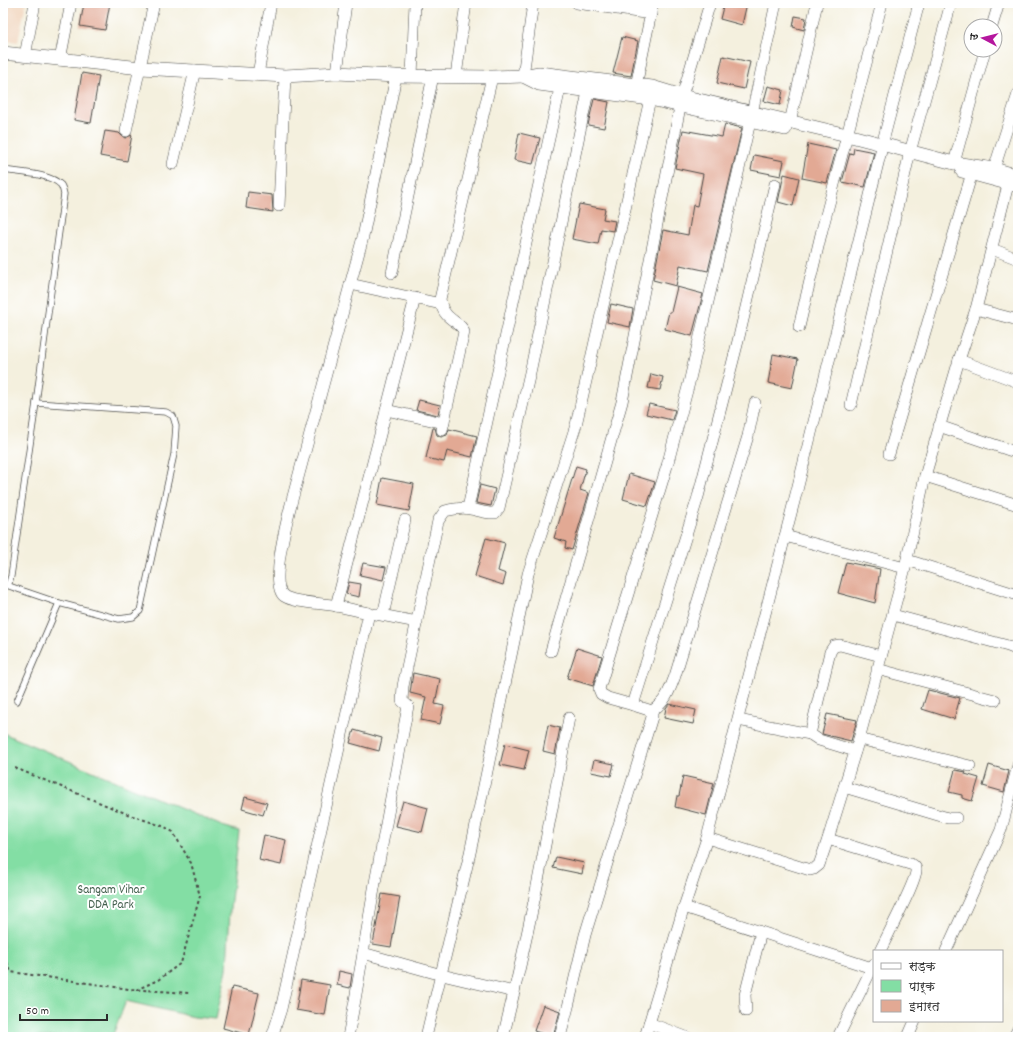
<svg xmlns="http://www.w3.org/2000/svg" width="1021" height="1040" viewBox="0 0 1021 1040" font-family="Dekko,'Playpen Sans Deva',sans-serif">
	<rect width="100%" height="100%" fill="#fff"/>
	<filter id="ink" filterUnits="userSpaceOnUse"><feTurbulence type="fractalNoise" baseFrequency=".025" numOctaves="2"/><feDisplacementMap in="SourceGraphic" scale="8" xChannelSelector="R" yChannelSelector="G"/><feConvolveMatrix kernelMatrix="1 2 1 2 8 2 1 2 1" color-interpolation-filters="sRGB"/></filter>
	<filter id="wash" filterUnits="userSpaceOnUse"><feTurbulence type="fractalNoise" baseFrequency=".012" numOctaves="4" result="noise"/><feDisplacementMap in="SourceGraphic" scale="16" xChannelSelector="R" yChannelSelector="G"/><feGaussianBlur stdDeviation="0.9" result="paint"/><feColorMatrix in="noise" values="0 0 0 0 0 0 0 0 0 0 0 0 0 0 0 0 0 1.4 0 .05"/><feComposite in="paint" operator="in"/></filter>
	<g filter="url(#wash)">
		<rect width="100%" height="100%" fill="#f4f0de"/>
		<!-- built -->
		<polygon fill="#f1d5bd" points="3,3 26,3 18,42 3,40"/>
		<!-- green -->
		<polygon fill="#83dea4" stroke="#578468" points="3,733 222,826 239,831 230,909 227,969 216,1019 194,1017 126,1001 112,1037 3,1037"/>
		<g id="blocks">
			<!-- building -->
			<g fill="#e2a994">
				<polygon points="84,3 110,3 105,30 80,26"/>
				<polygon points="724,3 747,3 742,25 720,19"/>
				<polygon points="795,16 806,18 804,30 793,27"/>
				<polygon points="622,37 638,41 631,76 613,73"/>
				<polygon points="723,56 750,62 744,89 717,83"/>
				<polygon points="82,73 99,76 91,123 74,120"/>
				<polygon points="768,86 783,90 780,105 764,101"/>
				<polygon points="594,99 609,102 604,128 588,125"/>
				<polygon points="725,124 742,128 708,271 680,265 676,286 653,280 663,230 688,235 693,205 697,206 703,174 675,168 683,130 722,137"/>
				<polygon points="105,131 119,133 122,136 125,138 132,135 127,161 100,156"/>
				<polygon points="519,133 540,138 533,164 514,160"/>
				<polygon points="808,144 836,150 827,183 802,178"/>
				<polygon points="854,148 874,152 865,187 842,182 850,153 853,154"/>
				<polygon points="754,155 784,161 781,176 751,170"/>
				<polygon points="784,174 799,178 793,206 778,202"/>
				<polygon points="248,192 272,195 273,212 246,208"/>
				<polygon points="579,204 605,209 603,219 615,221 613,231 601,229 598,244 572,239"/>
				<polygon points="677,287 703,294 692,336 665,329 669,312 671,312"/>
				<polygon points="611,304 633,309 630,327 607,322"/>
				<polygon points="773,354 798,359 792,388 768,383"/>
				<polygon points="651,374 663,377 660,390 648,388"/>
				<polygon points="419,400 440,405 438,415 416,410"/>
				<polygon points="649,404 675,410 672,420 646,414"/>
				<polygon points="433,428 435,428 437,435 441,437 447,435 449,429 477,436 472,457 447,451 444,462 426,458"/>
				<polygon points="576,466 586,469 580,490 589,493 572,550 565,548 566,542 554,538"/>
				<polygon points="629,474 655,482 647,506 623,499"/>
				<polygon points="382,478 414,484 409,511 377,505"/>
				<polygon points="480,485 495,489 491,506 476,503"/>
				<polygon points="486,538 505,543 498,571 506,574 503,585 475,576"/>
				<polygon points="846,562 880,569 875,603 838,593"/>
				<polygon points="363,563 386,567 383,580 360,575"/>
				<polygon points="349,582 361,584 359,597 346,594"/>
				<polygon points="577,648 602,656 593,686 567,678"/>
				<polygon points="413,673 440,679 435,704 444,706 440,724 421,720 426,697 410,693"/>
				<polygon points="928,690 960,698 954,719 922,709"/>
				<polygon points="669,704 696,710 693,724 664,718 666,708"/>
				<polygon points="827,714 857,720 851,741 822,734"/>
				<polygon points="548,725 560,728 555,754 543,751"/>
				<polygon points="354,730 382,738 379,751 350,743"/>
				<polygon points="505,744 529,750 524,770 500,765"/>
				<polygon points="594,760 614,764 611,776 591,772"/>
				<polygon points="989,765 1009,771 1004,792 983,786"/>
				<polygon points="955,770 966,772 965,774 979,778 972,801 962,798 962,795 949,792"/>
				<polygon points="683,776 714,783 706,815 675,807 677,796 679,796"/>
				<polygon points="245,797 267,803 263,815 242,809"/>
				<polygon points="403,801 428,808 422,832 396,826"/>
				<polygon points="264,835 286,840 281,865 259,860"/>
				<polygon points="556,857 584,863 582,874 553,868"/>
				<polygon points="382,894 400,897 391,947 373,944"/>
				<polygon points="339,971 352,974 350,988 337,985"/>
				<polygon points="301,980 330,985 325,1015 296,1010"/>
				<polygon points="232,987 259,993 249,1035 223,1028"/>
				<polygon points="543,1005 560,1011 553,1037 534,1031"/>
			</g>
		</g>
	</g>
	<g filter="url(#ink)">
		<use href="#blocks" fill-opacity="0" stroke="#494946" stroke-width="1"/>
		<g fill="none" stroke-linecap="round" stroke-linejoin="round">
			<!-- service casing -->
			<g stroke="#494946" stroke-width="7">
				<g id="service">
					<path d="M3,170C20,173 49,173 61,185C63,188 63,191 64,194L36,403L11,576L9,583L3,586"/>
					<polyline points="6,585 59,603 119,619 133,617 140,611 174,454 176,426 173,416 166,412 36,403"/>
					<polyline points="17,701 59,603"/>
				</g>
			</g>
			<!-- minor casing -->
			<g stroke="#494946" stroke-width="12">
				<g id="minor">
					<polyline points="577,3 651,14"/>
					<polyline points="992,26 999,3"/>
					<polyline points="25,56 35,3"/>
					<polyline points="60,60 71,3"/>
					<polyline points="337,73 346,3"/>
					<polyline points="258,74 271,3"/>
					<polyline points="412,76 415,3"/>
					<polyline points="456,76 466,3"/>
					<polyline points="523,76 533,3"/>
					<polyline points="636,86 653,3"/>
					<polyline points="682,96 710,3"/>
					<polyline points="790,122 817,3"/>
					<polyline points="126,131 154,3"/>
					<polyline points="882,145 919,3"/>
					<polyline points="954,163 985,50"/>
					<polyline points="173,164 195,70"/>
					<polyline points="994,169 1018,94"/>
					<polyline points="279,206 285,76"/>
					<polyline points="992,249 1018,259"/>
					<polyline points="392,273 433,76"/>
					<polyline points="350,284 441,304"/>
					<polyline points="976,309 1018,320"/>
					<polyline points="799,327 822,230 882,3"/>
					<polyline points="959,360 1018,382"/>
					<polyline points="851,405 910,152 951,3"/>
					<polyline points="386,410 444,423"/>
					<polyline points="939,426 1018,453"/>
					<path d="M442,430L464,332C462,324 451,321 446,314C442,310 441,304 440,299L492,77"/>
					<polyline points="889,454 974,166"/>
					<polyline points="925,476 1018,505"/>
					<polyline points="468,508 562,79"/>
					<polyline points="785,536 905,568"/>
					<polyline points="907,560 1018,595"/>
					<polyline points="336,606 415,298"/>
					<polyline points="376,614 417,622"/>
					<polyline points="383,615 405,520"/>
					<polyline points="893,615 1008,646 1018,650"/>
					<polyline points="551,651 622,402 680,107"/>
					<polyline points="877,669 995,700"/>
					<polyline points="633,705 608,698 601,694 599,689 667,466 689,383 750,122 776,3"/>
					<path d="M652,711C666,701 669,692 675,676L748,436L755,403"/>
					<polyline points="738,720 810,734"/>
					<polyline points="859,739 970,766"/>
					<polyline points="855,751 819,740 810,734 830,652 834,646 840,645 881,656"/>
					<polyline points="844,787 948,818 956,818"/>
					<polyline points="707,838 810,870 814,869 819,865 828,839 859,739 905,568 925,476 959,360 976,309 1010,177"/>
					<path d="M828,839L913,865C915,867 916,867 916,870C917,880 886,938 880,951"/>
					<polyline points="684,907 872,968"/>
					<polyline points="946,951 1001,830 1018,765"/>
					<polyline points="363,953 442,975 514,992"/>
					<polyline points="746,1011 745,995 761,932"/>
					<polyline points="649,1023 686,1037"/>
					<path d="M272,1037L281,1009L369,613C358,611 347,608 336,606C323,603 294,603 284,596C269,585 288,517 292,500L363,237L396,76"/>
					<path d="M348,1037L355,1000L375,883L408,706L402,701L403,686L438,521L445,511C453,509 462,507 470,509C478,510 486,514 495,513L499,508L531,368L590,82"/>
					<polyline points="426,1037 470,853 528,574 576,425 650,99"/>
					<path d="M503,1037C530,932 549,824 569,718"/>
					<polyline points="560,1037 568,1007 585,935 652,717 652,711 633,705 698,497 738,341 775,184"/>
					<polyline points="645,1037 684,907 707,838 797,490 881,151"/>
					<polyline points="838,1037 874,964"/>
					<polyline points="908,1037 915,1021"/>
					<polyline points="1014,1037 1018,1029"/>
				</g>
			</g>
			<!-- tertiary casing -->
			<g stroke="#494946" stroke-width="14">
				<g id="tertiary">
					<polyline points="3,53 141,68 285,76 337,73 396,76 492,77 523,76 539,73 652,87 682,96 847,135 954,163 994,169 1018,176"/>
					<polyline points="523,76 539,84 650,99 785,129"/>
					<polyline points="962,171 1018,186"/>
				</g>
			</g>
			<!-- path -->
			<g stroke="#494946" stroke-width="2" stroke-dasharray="3 3" stroke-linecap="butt">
				<polyline points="15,768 130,815 165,827 173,832 191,863 200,896 181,963 158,980 136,990"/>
				<polyline points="3,951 11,972 129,989 189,993"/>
			</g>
			<!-- service -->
			<use href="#service" stroke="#fff" stroke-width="5.5"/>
			<!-- minor -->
			<use href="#minor" stroke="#fff" stroke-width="11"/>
			<!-- tertiary -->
			<use href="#tertiary" stroke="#fff" stroke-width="13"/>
		</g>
	</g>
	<g text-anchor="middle" stroke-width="4" stroke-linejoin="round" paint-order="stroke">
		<!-- park labels -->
		<g font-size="13" fill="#45614f" stroke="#fff">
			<text x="111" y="893">Sangam Vihar<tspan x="111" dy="15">DDA Park</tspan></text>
		</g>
	</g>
	<!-- margin -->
	<rect width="1021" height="1040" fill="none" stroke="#fff" stroke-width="16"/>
	<!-- legend -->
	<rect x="873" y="950" width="130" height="72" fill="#ffffff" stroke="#aaaaaa"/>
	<rect x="881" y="963" width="20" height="6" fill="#ffffff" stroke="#aaaaaa"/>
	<text x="909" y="970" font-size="12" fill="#2b2b2b">सड़क</text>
	<rect x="881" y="980" width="20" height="12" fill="#83dea4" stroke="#aaaaaa"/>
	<text x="909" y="990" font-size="12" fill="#2b2b2b">पार्क</text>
	<rect x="881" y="1000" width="20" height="12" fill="#e2a994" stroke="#aaaaaa"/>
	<text x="909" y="1010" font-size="12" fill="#2b2b2b">इमारत</text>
	<!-- north arrow -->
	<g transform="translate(983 38) rotate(277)"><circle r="19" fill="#ffffff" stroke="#aaaaaa"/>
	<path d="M0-3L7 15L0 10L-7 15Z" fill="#b5179e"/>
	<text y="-6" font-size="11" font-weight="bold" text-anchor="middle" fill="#2b2b2b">उ</text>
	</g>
	<!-- scale -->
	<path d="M20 1014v6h87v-6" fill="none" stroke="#2b2b2b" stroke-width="2"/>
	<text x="26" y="1014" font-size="12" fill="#2b2b2b" stroke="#ffffff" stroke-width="3" paint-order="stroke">50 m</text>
</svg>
